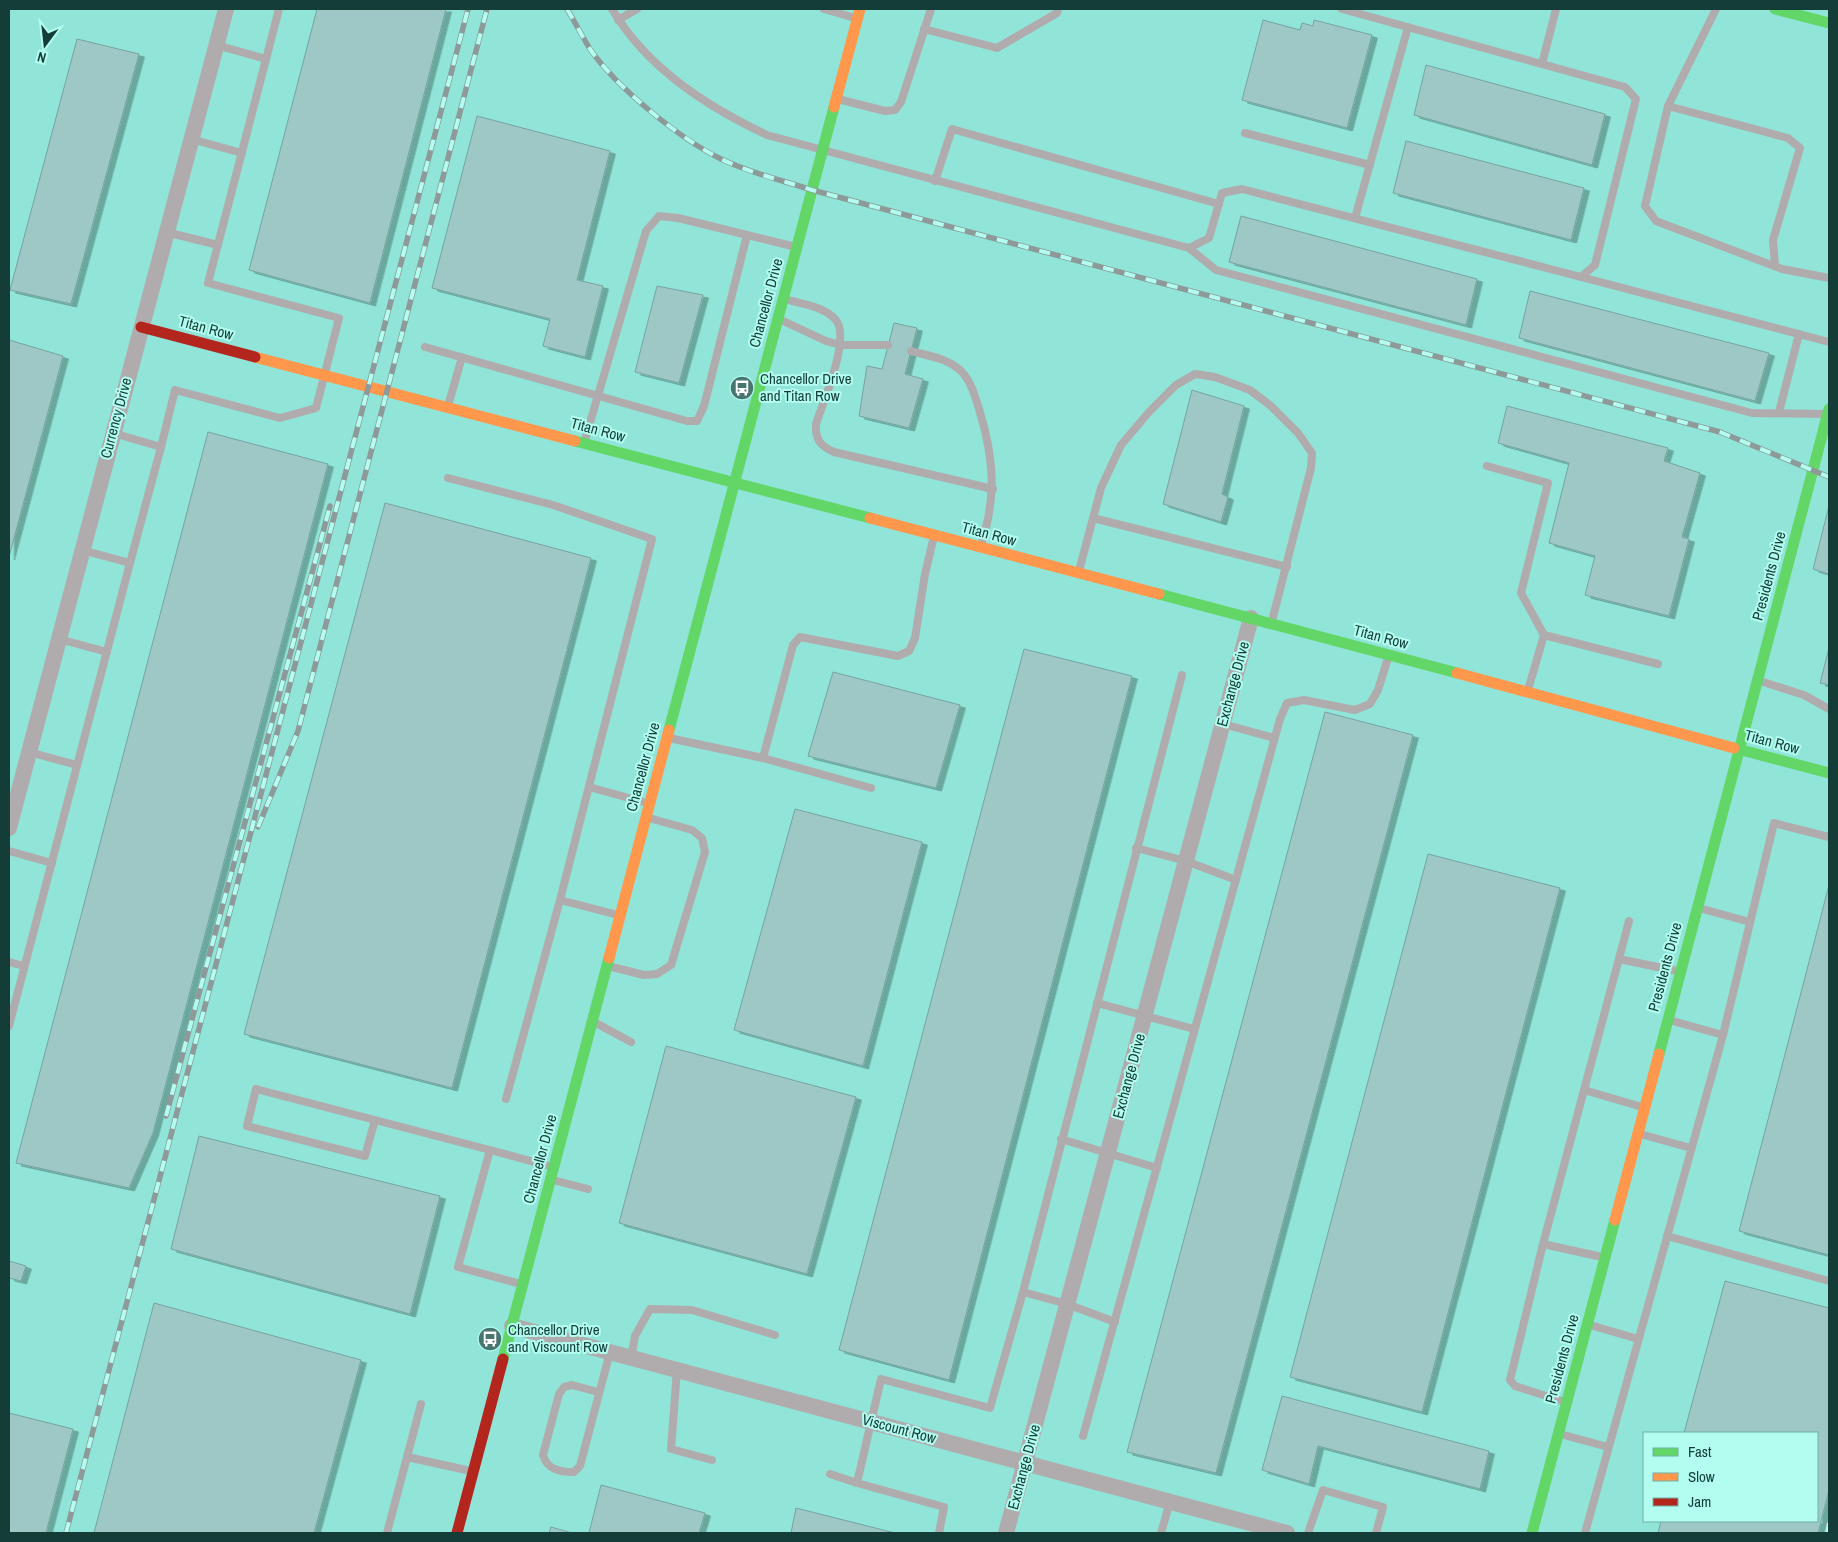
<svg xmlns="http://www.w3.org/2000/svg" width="1838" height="1542" viewBox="0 0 1838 1542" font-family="'Archivo Narrow',sans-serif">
	<defs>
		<filter id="shadow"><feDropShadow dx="5.5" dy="3" stdDeviation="0" flood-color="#0004"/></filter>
	</defs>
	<rect width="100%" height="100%" fill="#a9ddd5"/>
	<!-- built -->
	<path fill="#91e5d8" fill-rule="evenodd" d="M9,9H1829V1533H9ZM1644,1433H1817V1521H1644Z"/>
	<!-- building -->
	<g fill="#9dc8c6" stroke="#76a3a0" filter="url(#shadow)">
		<polygon points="317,9 446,9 370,303 249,270"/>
		<polygon points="1263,20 1300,30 1302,23 1313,26 1314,20 1372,35 1347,128 1242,100"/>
		<polygon points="77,39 139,54 71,304 10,290"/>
		<polygon points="1426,65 1605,114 1592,165 1414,115"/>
		<polygon points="477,116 610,151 577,280 603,286 585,357 543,346 550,319 432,288"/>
		<polygon points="1406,141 1584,188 1571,240 1393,193"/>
		<polygon points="1241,216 1477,279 1466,325 1229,262"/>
		<polygon points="657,286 703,295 679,383 635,372"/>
		<polygon points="1530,291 1769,353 1755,401 1519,338"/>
		<polygon points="894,323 917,328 905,374 923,379 909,428 859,416 867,366 882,369"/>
		<polygon points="9,340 63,356 9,557"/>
		<polygon points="1192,390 1244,406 1222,494 1228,497 1221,522 1163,504"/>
		<polygon points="1507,406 1668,448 1664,461 1700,473 1682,537 1689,539 1669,616 1585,595 1595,556 1549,543 1569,463 1498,443"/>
		<polygon points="208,432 328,464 153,1133 129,1188 16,1163"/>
		<polygon points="385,503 591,558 452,1088 244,1034"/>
		<polygon points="1829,506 1829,574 1813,569"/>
		<polygon points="1829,648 1829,685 1820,683"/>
		<polygon points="1024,649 1132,676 949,1380 839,1350"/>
		<polygon points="833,672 960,705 936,788 808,756"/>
		<polygon points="1325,712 1413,735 1216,1473 1127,1452"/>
		<polygon points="795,809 922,842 863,1066 734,1030"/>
		<polygon points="1428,854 1560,888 1422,1412 1290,1377"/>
		<polygon points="1829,885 1829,1255 1739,1231"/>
		<polygon points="666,1046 856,1097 807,1274 619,1223"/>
		<polygon points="199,1136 440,1196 410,1314 171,1249"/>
		<polygon points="9,1261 26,1266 21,1281 9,1278"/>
		<polygon points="1725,1281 1829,1308 1829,1490 1818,1533 1658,1533 1661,1521 1817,1521 1817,1433 1684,1433"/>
		<polygon points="154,1303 361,1360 314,1533 94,1533"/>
		<polygon points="1282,1396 1489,1451 1480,1489 1318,1446 1309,1484 1262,1470"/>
		<polygon points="9,1413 73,1429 46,1533 9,1533"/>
		<polygon points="601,1485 705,1513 699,1533 589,1533"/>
		<polygon points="796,1508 895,1533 791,1533"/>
		<polygon points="551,1527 572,1533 549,1533"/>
	</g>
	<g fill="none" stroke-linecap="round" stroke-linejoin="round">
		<!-- lane -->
		<g stroke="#b0abad" stroke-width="8">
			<path d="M612,9C647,68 706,106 767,135L1189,248L1209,238L1222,193L1242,189L1581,277L1595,265L1636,99L1625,87L1342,9"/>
			<polyline points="824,9 855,18"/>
			<polyline points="1716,9 1668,106 1645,206 1656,221 1782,269 1829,278"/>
			<polyline points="618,20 637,9"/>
			<polyline points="924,29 997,48 1057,13 1058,9"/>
			<polyline points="216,45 266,59"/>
			<polyline points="1542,64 1556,9"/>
			<polyline points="838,99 885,111 895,110 901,102 931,9"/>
			<polyline points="1668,106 1788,138 1800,148 1773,240 1775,266"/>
			<polyline points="1245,133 1370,165"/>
			<polyline points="191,139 242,153"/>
			<polyline points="935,181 952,129 1219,204"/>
			<polyline points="1355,218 1408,27"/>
			<polyline points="166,232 218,245"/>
			<polyline points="1189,248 1216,270 1752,413 1826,414"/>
			<polyline points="1581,277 1829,342"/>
			<path d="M785,299C801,304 823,306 835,319C852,336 823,402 816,424C815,439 820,446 834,452L993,489"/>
			<polyline points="779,319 826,341 841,345 888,345"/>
			<polyline points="425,347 687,421 697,421 704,406 747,235"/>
			<path d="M911,351C929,356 947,358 961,371C971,381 975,396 979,409C994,458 997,496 981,545"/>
			<polyline points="448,406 462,357"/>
			<polyline points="1779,412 1799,334"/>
			<polyline points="113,433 161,447 175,390 280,418 316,408 339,318 208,283 279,9"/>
			<polyline points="585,440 646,231 659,216 678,218 796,247"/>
			<polyline points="1487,466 1548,483 1521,593 1544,635 1528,690"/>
			<polyline points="448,478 553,505 652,539 560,900 618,915"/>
			<polyline points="1093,518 1287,567"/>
			<polyline points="82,550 130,563 161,447"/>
			<polyline points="1079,571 1101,488 1121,445 1149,412 1176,385 1195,374 1215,377 1250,390 1271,406 1298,433 1312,453 1311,468 1272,621"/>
			<polyline points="1544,635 1658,664"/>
			<polyline points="59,639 107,652"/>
			<polyline points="1760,681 1804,695 1829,709"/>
			<polyline points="1223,724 1274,738"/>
			<polyline points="669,738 763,758 871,788"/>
			<polyline points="29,752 77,765"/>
			<polyline points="763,758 793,645 800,637 898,656 909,651 915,638 925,574 934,536"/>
			<polyline points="589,787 647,803"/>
			<polyline points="1136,848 1186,861 1236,880"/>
			<polyline points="9,851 52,863"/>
			<polyline points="1699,908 1750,922"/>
			<polyline points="1619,959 1677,971"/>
			<polyline points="9,962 24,966"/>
			<polyline points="608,966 644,975 657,974 671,965 705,852 702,838 692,830 649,818"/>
			<polyline points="1097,1003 1194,1029"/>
			<polyline points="1669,1020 1723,1035"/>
			<polyline points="594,1022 631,1042"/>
			<polyline points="9,1026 130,563"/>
			<polyline points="1584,1090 1642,1107"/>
			<polyline points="506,1099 560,900"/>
			<polyline points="375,1120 365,1156 247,1126 256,1089 490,1150"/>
			<polyline points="1640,1134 1691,1148"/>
			<polyline points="1061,1139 1157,1168"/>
			<polyline points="553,1180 588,1189"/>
			<polyline points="1667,1236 1829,1281"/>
			<polyline points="1543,1244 1629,921"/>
			<polyline points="521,1284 458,1267 490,1150 553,1167"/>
			<polyline points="1023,1292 1067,1304 1115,1322"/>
			<polyline points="1590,1325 1638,1339"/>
			<polyline points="631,1358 635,1336 650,1309 692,1310 775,1335"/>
			<polyline points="677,1370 671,1449 712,1460"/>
			<path d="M598,1392L572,1385L564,1387L559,1394L543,1455C547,1470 561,1472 574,1472L580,1466L610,1352"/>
			<polyline points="1565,1402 1515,1386 1510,1380 1543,1244 1602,1257"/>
			<polyline points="1560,1434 1608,1447"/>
			<polyline points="1083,1436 1280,719 1287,703 1304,700 1355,710 1370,704 1378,690 1388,658"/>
			<polyline points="407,1457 471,1471"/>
			<polyline points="830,1474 857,1483"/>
			<polyline points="387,1533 421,1404"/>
			<polyline points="939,1533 944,1507 857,1483 881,1379 990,1408 1023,1292 1182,675"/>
			<polyline points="1161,1533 1170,1502"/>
			<polyline points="1308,1533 1323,1490 1383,1507 1376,1533"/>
			<polyline points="1585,1533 1723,1035 1774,823 1829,837"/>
		</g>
		<!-- street -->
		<g stroke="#b0abad" stroke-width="16">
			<polyline points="9,828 226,9"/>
			<polyline points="512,1326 1287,1533"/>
			<polyline points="1006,1533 1251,618"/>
		</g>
		<!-- fast -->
		<g stroke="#63d668" stroke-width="11">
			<polyline points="1775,9 1829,23"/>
			<polyline points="575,441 870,518"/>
			<polyline points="1159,594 1457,673"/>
			<polyline points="669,730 834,107"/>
			<polyline points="1734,748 1829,773"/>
			<polyline points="1659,1054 1829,409"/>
			<polyline points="503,1359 609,958"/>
			<polyline points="1532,1533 1615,1220"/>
		</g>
		<!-- slow -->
		<g stroke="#ff974d" stroke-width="11">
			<polyline points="834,107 860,9"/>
			<polyline points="255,357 575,441"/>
			<polyline points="870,518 1159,594"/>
			<polyline points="1457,673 1734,748"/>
			<polyline points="609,958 669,730"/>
			<polyline points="1615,1220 1659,1054"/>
		</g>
		<!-- jam -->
		<g stroke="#b3261e" stroke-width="11">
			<polyline points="141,327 255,357"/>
			<polyline points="457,1533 503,1359"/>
		</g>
		<!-- rail casing -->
		<g stroke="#8d9a99" stroke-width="5.5">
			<g id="rail">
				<path d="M567,9C575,22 582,36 590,49C616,87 680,139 721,159C750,173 781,180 812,190L1720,432L1829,477"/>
				<polyline points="258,827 298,731 487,9"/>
				<polyline points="166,1116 330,506"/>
				<polyline points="66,1533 468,9"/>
				<polyline points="1827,1533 1829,1523"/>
			</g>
		</g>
		<!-- rail -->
		<use href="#rail" stroke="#b2fdf0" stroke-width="4" stroke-dasharray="11" stroke-linecap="butt"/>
	</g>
	<!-- icons -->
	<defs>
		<g id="bus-disc" transform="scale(1.25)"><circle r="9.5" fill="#48756f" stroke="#b2fdf0"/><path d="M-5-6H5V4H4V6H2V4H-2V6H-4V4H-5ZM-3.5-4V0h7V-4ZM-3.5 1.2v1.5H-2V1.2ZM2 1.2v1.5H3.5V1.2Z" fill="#fff"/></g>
	</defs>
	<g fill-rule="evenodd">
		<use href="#bus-disc" x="742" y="388"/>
		<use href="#bus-disc" x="490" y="1339"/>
	</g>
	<g text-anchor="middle" stroke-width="4" stroke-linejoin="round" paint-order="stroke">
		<!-- street labels -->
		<g font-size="15" fill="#143d38" stroke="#b2fdf0">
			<text transform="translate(766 303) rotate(-75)" y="5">Chancellor Drive</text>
			<text transform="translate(206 328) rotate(15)" y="5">Titan Row</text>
			<text transform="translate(116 418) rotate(-75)" y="5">Currency Drive</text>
			<text transform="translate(598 430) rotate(15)" y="5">Titan Row</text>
			<text transform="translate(989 534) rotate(15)" y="5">Titan Row</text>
			<text transform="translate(1769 576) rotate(-75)" y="5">Presidents Drive</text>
			<text transform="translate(1381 637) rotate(15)" y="5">Titan Row</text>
			<text transform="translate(1233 684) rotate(-75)" y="5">Exchange Drive</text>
			<text transform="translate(1772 742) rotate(15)" y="5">Titan Row</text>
			<text transform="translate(643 767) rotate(-75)" y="5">Chancellor Drive</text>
			<text transform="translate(1665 967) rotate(-75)" y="5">Presidents Drive</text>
			<text transform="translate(1129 1076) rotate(-75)" y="5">Exchange Drive</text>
			<text transform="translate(540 1159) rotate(-75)" y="5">Chancellor Drive</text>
			<text transform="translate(1562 1359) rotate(-75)" y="5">Presidents Drive</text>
			<text transform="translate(899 1429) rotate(15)" y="5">Viscount Row</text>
			<text transform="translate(1024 1467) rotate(-75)" y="5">Exchange Drive</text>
		</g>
		<!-- poi labels -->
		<g font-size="15" fill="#143d38" stroke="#b2fdf0" text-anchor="start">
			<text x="760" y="384">Chancellor Drive<tspan x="760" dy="17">and Titan Row</tspan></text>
			<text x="508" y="1335">Chancellor Drive<tspan x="508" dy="17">and Viscount Row</tspan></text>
		</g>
	</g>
	<!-- border -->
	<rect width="1838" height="1542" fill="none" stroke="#143d38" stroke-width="20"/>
	<!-- legend -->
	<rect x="1643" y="1432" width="175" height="90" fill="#b2fdf0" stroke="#73b0a6"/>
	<rect x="1653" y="1448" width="25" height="8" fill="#63d668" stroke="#73b0a6"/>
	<text x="1688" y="1457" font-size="15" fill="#143d38">Fast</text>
	<rect x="1653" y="1473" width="25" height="8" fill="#ff974d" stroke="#73b0a6"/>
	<text x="1688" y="1482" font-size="15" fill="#143d38">Slow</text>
	<rect x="1653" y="1498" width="25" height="8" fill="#b3261e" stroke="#73b0a6"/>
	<text x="1688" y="1507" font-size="15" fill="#143d38">Jam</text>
	<!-- north arrow -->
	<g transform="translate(45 45) rotate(195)" stroke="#b2fdf0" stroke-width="4" paint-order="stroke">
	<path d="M0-4L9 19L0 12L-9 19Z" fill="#143d38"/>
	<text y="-8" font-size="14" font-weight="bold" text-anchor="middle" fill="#143d38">N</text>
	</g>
</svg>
